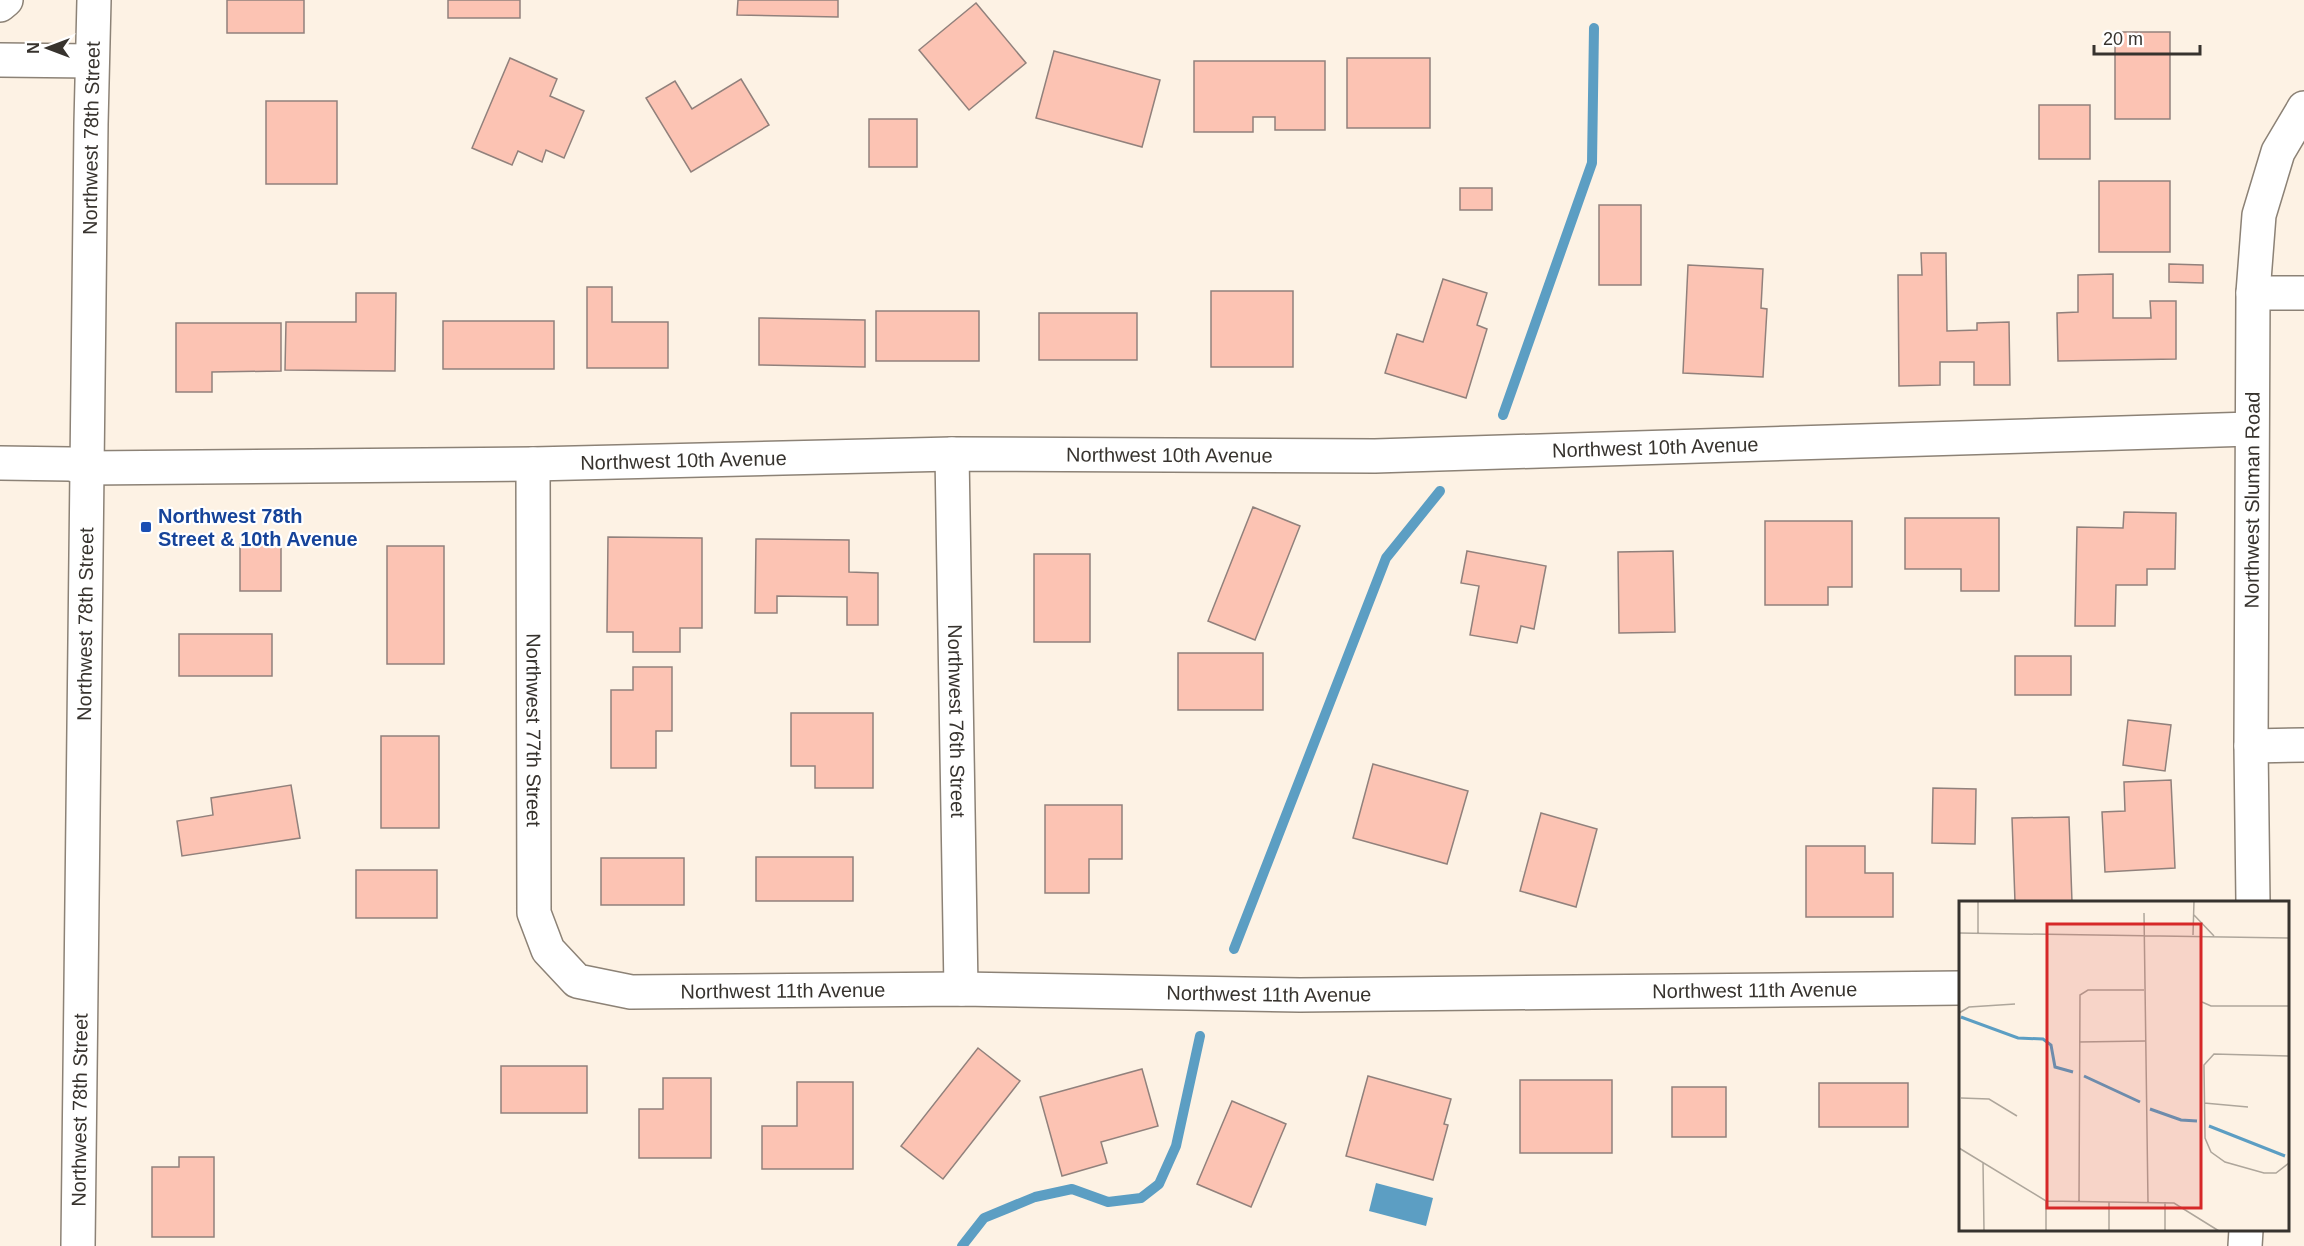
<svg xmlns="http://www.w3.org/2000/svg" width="2304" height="1246" viewBox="0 0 2304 1246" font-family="Helvetica,sans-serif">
	<rect width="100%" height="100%" fill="#fdf2e4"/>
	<!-- water -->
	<polygon fill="#5c9ec3" points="1376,1183 1433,1198 1426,1226 1369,1211"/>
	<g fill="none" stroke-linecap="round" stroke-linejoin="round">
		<!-- stream -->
		<g stroke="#5c9ec3" stroke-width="10">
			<polyline points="1503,415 1592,163 1594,28"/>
			<polyline points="1234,949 1386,558 1440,491"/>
			<polyline points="962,1246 984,1218 1035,1197 1072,1189 1108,1202 1141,1198 1159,1184 1176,1146 1200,1036"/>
		</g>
	</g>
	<!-- building -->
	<g fill="#fcc3b3" stroke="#91817c" stroke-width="1.5">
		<rect x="227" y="0" width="77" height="33"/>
		<rect x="448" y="0" width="72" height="18"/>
		<polygon points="738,0 838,0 838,17 737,15"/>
		<polygon points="976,3 1026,63 969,110 919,50"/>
		<rect x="2115" y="32" width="55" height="87"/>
		<polygon points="1054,51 1160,80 1142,147 1036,118"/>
		<polygon points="510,58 557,79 550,96 584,111 564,158 546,150 542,162 518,151 512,165 472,148"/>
		<rect x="1347" y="58" width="83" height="70"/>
		<polygon points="1194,61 1325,61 1325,130 1275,130 1275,117 1253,117 1253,132 1194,132"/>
		<polygon points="741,79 769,125 691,172 646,98 675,81 692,109"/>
		<rect x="266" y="101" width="71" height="83"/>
		<rect x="2039" y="105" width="51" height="54"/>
		<rect x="869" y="119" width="48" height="48"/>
		<rect x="2099" y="181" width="71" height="71"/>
		<rect x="1460" y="188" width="32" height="22"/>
		<rect x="1599" y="205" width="42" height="80"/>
		<polygon points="1921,253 1946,253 1947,331 1977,330 1977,323 2009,322 2010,385 1974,385 1974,362 1940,362 1940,385 1899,386 1898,275 1922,275"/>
		<polygon points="2169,264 2203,265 2203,283 2169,282"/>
		<polygon points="1688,265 1763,269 1761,308 1767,309 1763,377 1683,373"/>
		<polygon points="2113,274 2113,318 2151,318 2150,301 2176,301 2176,359 2058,361 2057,313 2078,312 2078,275"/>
		<polygon points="1443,279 1487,293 1477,325 1487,329 1466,398 1385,373 1397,334 1423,342"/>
		<polygon points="587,287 612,287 612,322 668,322 668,368 587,368"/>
		<rect x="1211" y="291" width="82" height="76"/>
		<polygon points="356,293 396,293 395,371 285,370 286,322 356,322"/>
		<rect x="876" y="311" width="103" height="50"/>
		<rect x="1039" y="313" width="98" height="47"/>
		<polygon points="759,318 865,320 865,367 759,365"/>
		<rect x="443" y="321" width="111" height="48"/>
		<polygon points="176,323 281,323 281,371 212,372 212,392 176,392"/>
		<polygon points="1253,507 1300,526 1255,640 1208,621"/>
		<polygon points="2124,512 2176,513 2175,569 2147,569 2147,585 2116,585 2115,626 2075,626 2077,527 2123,528"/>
		<polygon points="1905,518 1999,518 1999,591 1961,591 1961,569 1905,569"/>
		<polygon points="1765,521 1852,521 1852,587 1828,587 1828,605 1765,605"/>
		<polygon points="608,537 702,538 702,628 680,628 680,652 633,652 633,632 607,632"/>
		<polygon points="756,539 849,540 849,572 878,573 878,625 847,625 847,597 777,596 777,613 755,613"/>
		<rect x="240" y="544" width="41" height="47"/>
		<rect x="387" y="546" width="57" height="118"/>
		<polygon points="1467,551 1546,566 1534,629 1521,626 1517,643 1470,635 1479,586 1461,583"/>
		<polygon points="1673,551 1675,632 1619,633 1618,552"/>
		<rect x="1034" y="554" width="56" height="88"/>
		<rect x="179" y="634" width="93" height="42"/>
		<rect x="1178" y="653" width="85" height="57"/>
		<rect x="2015" y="656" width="56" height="39"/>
		<polygon points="633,667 672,667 672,731 656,731 656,768 611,768 611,690 633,690"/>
		<polygon points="791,713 873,713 873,788 815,788 815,766 791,766"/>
		<polygon points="2128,720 2171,725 2165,771 2123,765"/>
		<rect x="381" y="736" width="58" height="92"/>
		<polygon points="1373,764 1468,791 1447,864 1353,838"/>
		<polygon points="2171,780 2175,868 2105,872 2102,812 2125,811 2124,782"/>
		<polygon points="291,785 300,838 182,856 177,821 213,815 211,798"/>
		<polygon points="1933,788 1976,789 1975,844 1932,843"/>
		<polygon points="1045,805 1122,805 1122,859 1089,859 1089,893 1045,893"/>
		<polygon points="1541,813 1597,829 1576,907 1520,891"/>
		<polygon points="2069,817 2072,902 2015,902 2012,818"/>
		<polygon points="1806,846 1865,846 1865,873 1893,873 1893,917 1806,917"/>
		<rect x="756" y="857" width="97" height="44"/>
		<rect x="601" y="858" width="83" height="47"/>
		<rect x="356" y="870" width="81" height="48"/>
		<polygon points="978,1048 1020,1081 943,1179 901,1146"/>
		<rect x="501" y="1066" width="86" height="47"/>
		<polygon points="1142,1069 1158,1126 1101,1142 1107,1163 1062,1176 1040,1097"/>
		<polygon points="1368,1076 1451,1099 1444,1124 1448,1125 1433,1180 1346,1156"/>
		<polygon points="663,1078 711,1078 711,1158 639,1158 639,1109 663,1109"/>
		<rect x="1520" y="1080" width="92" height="73"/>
		<polygon points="797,1082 853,1082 853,1169 762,1169 762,1126 797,1126"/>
		<rect x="1819" y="1083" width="89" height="44"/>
		<rect x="1672" y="1087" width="54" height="50"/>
		<polygon points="1232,1101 1286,1124 1251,1207 1197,1184"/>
		<polygon points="179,1157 214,1157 214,1237 152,1237 152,1167 179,1167"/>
		<polygon points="2008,1230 2070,1230 2008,1231"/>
	</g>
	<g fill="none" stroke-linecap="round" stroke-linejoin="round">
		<!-- minor casing -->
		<g stroke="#8c8276" stroke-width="36">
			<g id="minor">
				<polyline points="2253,293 2304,293"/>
				<path id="s1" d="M952,454L961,989"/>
				<path id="s2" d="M0,463L70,464L87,468L533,464L952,454L1375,456L2251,429"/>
				<path id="s3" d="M533,464L534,913L548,950L577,981L631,992L961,989L1300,995L1960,988"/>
				<polyline points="2251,746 2304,745"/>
			</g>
		</g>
		<!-- tertiary casing -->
		<g stroke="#8c8276" stroke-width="36">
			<g id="tertiary">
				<polyline points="0,5 6,0"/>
				<polyline points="0,60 92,61"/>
				<path id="s4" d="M2253,902L2251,746L2253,293L2259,215L2278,152L2304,108"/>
				<polyline points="2245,1246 2246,1230"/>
			</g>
		</g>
		<!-- secondary casing -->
		<g stroke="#8c8276" stroke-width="36">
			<g id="secondary">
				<path id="s5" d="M78,1246L91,124L94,0"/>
			</g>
		</g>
		<!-- minor -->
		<use href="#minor" stroke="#fff" stroke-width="33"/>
		<!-- tertiary -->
		<use href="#tertiary" stroke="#fff" stroke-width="33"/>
		<!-- secondary -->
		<use href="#secondary" stroke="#fff" stroke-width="33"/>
	</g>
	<!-- markers -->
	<rect fill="#1a4fb4" stroke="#fff" stroke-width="2" x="140" y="521" width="12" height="12" rx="3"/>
	<g text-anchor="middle" stroke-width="4.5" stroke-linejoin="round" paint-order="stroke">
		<!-- street labels -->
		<g font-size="20" fill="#37332e" stroke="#fff">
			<text dy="7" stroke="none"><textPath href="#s5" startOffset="1108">Northwest 78th Street</textPath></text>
			<text dy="7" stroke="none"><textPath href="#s2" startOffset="1656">Northwest 10th Avenue</textPath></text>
			<text dy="7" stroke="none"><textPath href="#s2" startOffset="1170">Northwest 10th Avenue</textPath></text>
			<text dy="7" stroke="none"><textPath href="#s2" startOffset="684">Northwest 10th Avenue</textPath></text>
			<text dy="7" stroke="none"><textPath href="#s4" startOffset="402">Northwest Sluman Road</textPath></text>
			<text dy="7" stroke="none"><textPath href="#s5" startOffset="622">Northwest 78th Street</textPath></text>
			<text dy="7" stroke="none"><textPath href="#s1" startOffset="267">Northwest 76th Street</textPath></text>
			<text dy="7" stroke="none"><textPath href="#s3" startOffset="266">Northwest 77th Street</textPath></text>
			<text dy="7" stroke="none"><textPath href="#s3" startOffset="1710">Northwest 11th Avenue</textPath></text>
			<text dy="7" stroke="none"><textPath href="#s3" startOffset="738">Northwest 11th Avenue</textPath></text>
			<text dy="7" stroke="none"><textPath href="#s3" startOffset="1224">Northwest 11th Avenue</textPath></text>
			<text dy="7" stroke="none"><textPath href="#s5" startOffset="136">Northwest 78th Street</textPath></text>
		</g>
		<!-- transit labels -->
		<g font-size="20" font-weight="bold" fill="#164399" stroke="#fff" text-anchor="start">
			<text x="158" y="523">Northwest 78th<tspan x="158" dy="23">Street &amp; 10th Avenue</tspan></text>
		</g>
	</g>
	<!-- overview -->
	<g transform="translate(1959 901)">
		<rect width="330" height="330" fill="#fdf2e4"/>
		<path fill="none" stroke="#5c9ec3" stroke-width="3" d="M2,116L59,137L84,138L92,144L96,166L114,171M125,175L181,201M191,208L222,219L238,220M250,225L326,255"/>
		<path fill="none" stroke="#aea69b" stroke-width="1.5" d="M185,12L189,301M235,14L255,35M0,32L330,37M19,32V0M234,34L235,0M243,101L252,105H330M0,112L10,106L56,103M120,141L186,140M330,155L255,153L245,164L246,237L252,251L266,261L305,272H317L330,262M0,162V221M2,197L30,198L58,215M245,202L289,206M0,247L87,300L215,302L260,330M24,261L25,330M87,300V330M120,301L121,94L129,89H185M150,301V330M206,301V330"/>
		<path fill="#d62828" fill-opacity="0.15" stroke="#d62828" stroke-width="3" d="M88,23H242V307H88Z"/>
		<rect width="330" height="330" fill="none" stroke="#37332e" stroke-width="3"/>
	</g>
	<!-- north arrow -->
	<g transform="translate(48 48) rotate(270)" stroke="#ffffff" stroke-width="4.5" paint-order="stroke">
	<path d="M0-4.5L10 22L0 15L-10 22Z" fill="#37332e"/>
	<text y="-9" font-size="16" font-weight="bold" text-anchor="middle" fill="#37332e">N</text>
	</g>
	<!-- scale -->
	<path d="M2094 45v9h106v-9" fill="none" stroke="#37332e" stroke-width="3"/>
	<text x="2103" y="45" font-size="18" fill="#37332e" stroke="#ffffff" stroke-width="4.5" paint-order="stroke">20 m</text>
</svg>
